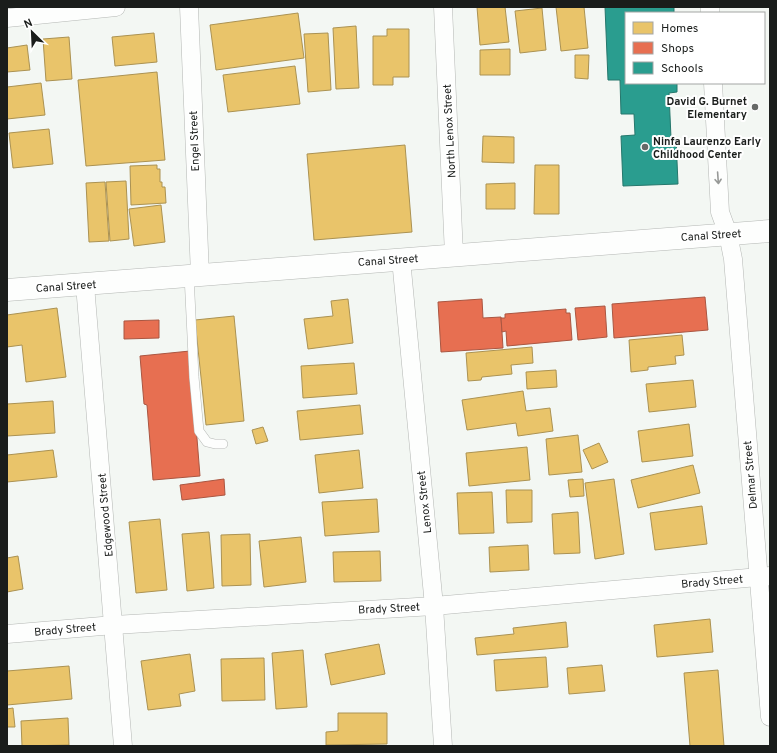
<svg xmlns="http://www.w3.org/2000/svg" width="777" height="753" viewBox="0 0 777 753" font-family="Overpass,sans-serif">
	<rect width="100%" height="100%" fill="#f3f7f3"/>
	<!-- homes -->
	<g fill="#e9c46a" stroke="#ab9252">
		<polygon points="477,7 505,7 509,42 480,45"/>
		<polygon points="556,7 584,7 588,48 561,51"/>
		<polygon points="542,8 546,50 520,53 515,11"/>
		<polygon points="298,13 304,58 216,70 210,25"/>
		<polygon points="356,26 359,88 336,89 333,28"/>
		<polygon points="387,29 409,29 409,77 393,77 393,85 373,85 373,36 387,36"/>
		<polygon points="154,33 157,62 115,66 112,37"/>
		<polygon points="328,33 331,90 308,92 304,34"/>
		<polygon points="69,37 72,79 46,81 43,39"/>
		<polygon points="27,45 30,70 7,72 7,48"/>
		<polygon points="510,49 510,75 480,75 480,50"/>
		<polygon points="575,55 589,55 588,79 575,78"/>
		<polygon points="295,66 300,104 228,112 223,75"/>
		<polygon points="157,72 165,160 86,166 78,80"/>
		<polygon points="41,83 45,115 7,119 7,87"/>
		<polygon points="49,129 53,164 13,168 9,133"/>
		<polygon points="483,136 514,137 514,163 482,162"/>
		<polygon points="405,145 412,232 314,240 307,154"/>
		<polygon points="157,165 157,169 160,169 160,182 162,182 162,187 165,187 166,203 131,205 130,166"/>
		<polygon points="535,165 559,165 559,214 534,214"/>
		<polygon points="126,181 129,239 110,241 106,182"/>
		<polygon points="105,182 109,241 89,242 86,183"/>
		<polygon points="515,183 515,209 486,209 486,184"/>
		<polygon points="161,205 165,242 134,246 129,209"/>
		<polygon points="348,299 353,343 308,349 304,319 333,316 331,301"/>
		<polygon points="57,308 66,377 26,382 22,345 7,347 7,315"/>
		<polygon points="234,316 244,421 206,425 195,320"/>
		<polygon points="682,335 684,355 675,356 676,364 648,367 648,370 631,372 629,340"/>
		<polygon points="532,347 533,363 511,365 512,374 482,377 481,380 468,381 466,353"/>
		<polygon points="354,363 357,394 303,398 301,366"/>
		<polygon points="556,370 557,387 527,389 526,372"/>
		<polygon points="693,380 696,407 649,412 646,384"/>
		<polygon points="523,391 526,411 550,408 553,431 518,436 516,423 467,430 462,400"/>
		<polygon points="53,401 55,433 7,436 7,404"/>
		<polygon points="360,405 363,434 300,440 297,411"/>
		<polygon points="689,424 693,456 642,462 638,431"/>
		<polygon points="263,427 268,441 256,444 252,430"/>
		<polygon points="578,435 582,472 549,475 546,439"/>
		<polygon points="599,443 608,462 592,469 583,450"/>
		<polygon points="527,447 530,480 469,486 466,453"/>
		<polygon points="53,450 57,477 7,482 7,455"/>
		<polygon points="359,450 363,488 319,493 315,455"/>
		<polygon points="693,465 700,493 638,508 631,480"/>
		<polygon points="583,479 584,496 570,497 568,480"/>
		<polygon points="614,479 624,554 595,559 585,483"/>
		<polygon points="506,490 532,490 532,522 507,523"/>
		<polygon points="492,492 494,533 459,534 457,493"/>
		<polygon points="377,499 379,532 325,536 322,502"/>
		<polygon points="702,506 707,544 655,550 650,513"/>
		<polygon points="578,512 580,553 554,554 552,514"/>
		<polygon points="160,519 167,590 136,593 129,522"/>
		<polygon points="209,532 214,588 187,591 182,534"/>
		<polygon points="250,534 251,585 222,586 221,535"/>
		<polygon points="301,537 306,582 264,587 259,541"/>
		<polygon points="528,545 529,570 490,572 489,547"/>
		<polygon points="380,551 381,581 334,582 333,552"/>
		<polygon points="18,556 23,589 7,592 7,558"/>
		<polygon points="710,619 713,652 657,657 654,625"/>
		<polygon points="566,622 568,647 477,655 475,638 514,634 513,628"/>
		<polygon points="379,644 385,674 331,685 325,654"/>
		<polygon points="303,650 307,707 276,709 272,653"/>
		<polygon points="190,654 195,691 179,694 181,706 148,710 141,661"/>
		<polygon points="546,657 548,687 496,691 494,660"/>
		<polygon points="264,658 265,700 222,701 221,659"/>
		<polygon points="602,665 605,691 569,694 567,668"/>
		<polygon points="69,666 72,699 7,705 7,671"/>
		<polygon points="718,670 724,746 690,746 684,673"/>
		<polygon points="13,708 15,727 7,727 7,709"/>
		<polygon points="338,713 387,713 387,744 326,745 326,732 338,731"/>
		<polygon points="68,718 69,745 22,746 21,721"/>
	</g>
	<!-- shops -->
	<g fill="#e76f51" stroke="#aa5641">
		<polygon points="705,297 708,330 614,338 612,304"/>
		<polygon points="482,299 483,318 501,317 503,348 441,352 438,302"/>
		<polygon points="605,306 607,337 578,340 575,308"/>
		<polygon points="566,309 566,313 570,313 572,340 507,346 506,331 502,332 501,318 505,318 505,314"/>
		<polygon points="159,320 159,338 124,339 124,321"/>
		<polygon points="190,351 200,476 153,480 147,405 144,404 140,356"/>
		<polygon points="224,479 225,495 182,500 180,485"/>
	</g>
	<!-- schools -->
	<polygon fill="#2a9d8f" stroke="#25776c" points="605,7 674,7 674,13 626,13 626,83 677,83 677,92 669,93 671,138 676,138 678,184 623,186 621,136 635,135 634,114 621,114 620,80 608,80"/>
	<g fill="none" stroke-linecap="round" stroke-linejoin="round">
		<!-- service casing -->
		<g stroke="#b4b7b4" stroke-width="10">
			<polyline id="service" points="189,275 194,377 199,431 207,442 215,444 223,444"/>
		</g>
		<!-- minor casing -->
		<g stroke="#b4b7b4" stroke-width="19">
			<g id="minor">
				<polyline points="189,7 200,275"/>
				<polyline points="443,7 454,255"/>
				<polyline points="710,7 710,13"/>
				<polyline points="7,18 116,7"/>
				<polyline points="713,83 720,212 728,234 733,259 770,717"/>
				<polyline points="401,259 434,606 443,746"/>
				<polyline points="85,285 123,746"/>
				<polyline points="7,634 114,625 434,606 770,576"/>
			</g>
		</g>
		<!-- tertiary casing -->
		<g stroke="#b4b7b4" stroke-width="23">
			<polyline id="tertiary" points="7,290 770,231"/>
		</g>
		<!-- service -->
		<use href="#service" stroke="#fdfefd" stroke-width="9"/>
		<!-- minor -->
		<use href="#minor" stroke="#fdfefd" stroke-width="18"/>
		<!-- tertiary -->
		<use href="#tertiary" stroke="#fdfefd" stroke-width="22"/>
	</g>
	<!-- one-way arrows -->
	<defs><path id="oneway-shaft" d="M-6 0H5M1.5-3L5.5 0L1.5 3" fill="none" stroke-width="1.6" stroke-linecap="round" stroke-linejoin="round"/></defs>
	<use stroke="#979997" href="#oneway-shaft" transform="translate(718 178) rotate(86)"/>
	<!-- markers -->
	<g fill="#666967" stroke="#fff" stroke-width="1.5">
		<circle cx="755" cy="107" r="4"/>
		<circle cx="645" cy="147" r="4"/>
	</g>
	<g text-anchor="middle" stroke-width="4" stroke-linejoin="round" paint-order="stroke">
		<!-- poi labels -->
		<g font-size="11" font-weight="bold" fill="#1a1d1b" stroke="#fff" text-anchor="end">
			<text x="747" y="105">David G. Burnet<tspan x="747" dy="13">Elementary</tspan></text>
			<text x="653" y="145" text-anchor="start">Ninfa Laurenzo Early<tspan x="653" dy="13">Childhood Center</tspan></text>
		</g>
		<!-- street labels -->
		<g font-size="11" fill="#1a1d1b" stroke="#fff">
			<text transform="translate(449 131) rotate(-93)" y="4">North Lenox Street</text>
			<text transform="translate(194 141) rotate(-92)" y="4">Engel Street</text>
			<text transform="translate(711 235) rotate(-4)" y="4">Canal Street</text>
			<text transform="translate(388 260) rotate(-4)" y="4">Canal Street</text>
			<text transform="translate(66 286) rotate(-4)" y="4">Canal Street</text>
			<text transform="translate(750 475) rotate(-95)" y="4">Delmar Street</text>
			<text transform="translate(424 502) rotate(-96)" y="4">Lenox Street</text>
			<text transform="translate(105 515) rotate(-95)" y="4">Edgewood Street</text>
			<text transform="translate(712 581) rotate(-5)" y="4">Brady Street</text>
			<text transform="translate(389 608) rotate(-3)" y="4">Brady Street</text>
			<text transform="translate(65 629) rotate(-5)" y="4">Brady Street</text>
		</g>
	</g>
	<!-- border -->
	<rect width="777" height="753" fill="none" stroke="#1a1d1b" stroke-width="16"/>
	<!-- legend -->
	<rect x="625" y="12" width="140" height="72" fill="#ffffff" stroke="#a3a5a4"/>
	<rect x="633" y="22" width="20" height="12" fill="#e9c46a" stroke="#a3a5a4"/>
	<text x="661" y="32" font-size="12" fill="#1a1d1b">Homes</text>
	<rect x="633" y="42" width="20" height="12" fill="#e76f51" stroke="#a3a5a4"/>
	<text x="661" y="52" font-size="12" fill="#1a1d1b">Shops</text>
	<rect x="633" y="62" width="20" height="12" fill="#2a9d8f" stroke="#a3a5a4"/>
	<text x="661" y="72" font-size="12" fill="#1a1d1b">Schools</text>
	<!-- north arrow -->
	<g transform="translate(32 32) rotate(336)" stroke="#ffffff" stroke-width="3" paint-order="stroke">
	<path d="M0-3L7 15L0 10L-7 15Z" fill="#1a1d1b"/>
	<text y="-6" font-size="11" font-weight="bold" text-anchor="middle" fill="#1a1d1b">N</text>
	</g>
</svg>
